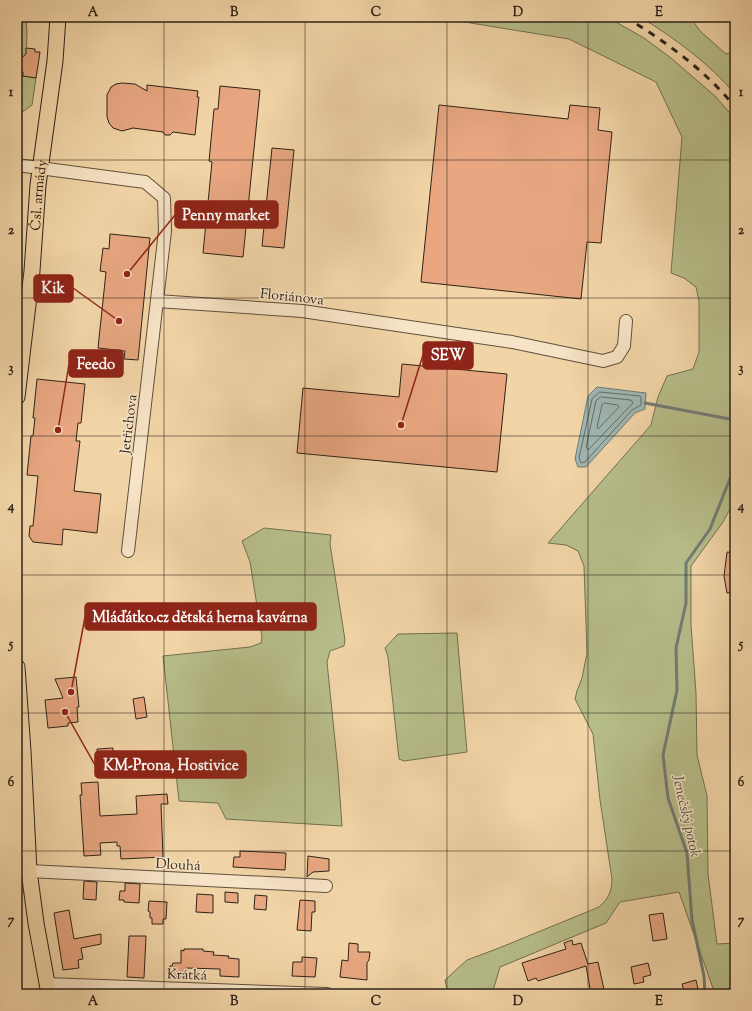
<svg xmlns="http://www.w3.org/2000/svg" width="752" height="1011" viewBox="0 0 752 1011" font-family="'Sorts Mill Goudy',serif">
	<rect width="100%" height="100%" fill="#f2d5a7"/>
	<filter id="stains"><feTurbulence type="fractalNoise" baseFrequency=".005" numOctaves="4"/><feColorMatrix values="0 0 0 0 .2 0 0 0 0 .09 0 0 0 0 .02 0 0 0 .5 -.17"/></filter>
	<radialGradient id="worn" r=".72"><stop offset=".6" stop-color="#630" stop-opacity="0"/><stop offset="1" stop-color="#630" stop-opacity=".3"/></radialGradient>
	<!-- green -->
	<g fill="#b7be8a" stroke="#727052">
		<polygon points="17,17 26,17 27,34 26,57 22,57 19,60 18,66 21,69 24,69 23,76 36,78 32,105 17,116"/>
		<path d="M434,17H607L644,38L671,58L716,97L735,119V500L723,522L691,566V625L696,693L697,755L707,796L708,874L717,944L735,943V984L720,994H715L679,892L620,902L606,923L500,967L492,994H448L445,980L467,960L499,948L599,907C608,899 612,892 612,879L600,800L593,734L575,699L577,691L582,678L587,653L584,566L578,551L566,545L548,543L651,425L658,397L667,376L693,369L699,352V301L696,287L684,278L671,273L682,137L656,82L569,39Z"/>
		<path d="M640,17H690L700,31L726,54L735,51V94C711,65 672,36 640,17Z"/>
		<polygon points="264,528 331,535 330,544 345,640 344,646 330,651 327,662 338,770 342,826 226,819 218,803 179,801 163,656 250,647 261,643 262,637 250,562 242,541"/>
		<polygon points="457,633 467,752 404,761 399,759 388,657 385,648 398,634"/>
	</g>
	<!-- water -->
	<polygon fill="#9fb6b2" stroke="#717b75" points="597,387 646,393 645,409 635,413 586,467 578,467 575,459 588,396"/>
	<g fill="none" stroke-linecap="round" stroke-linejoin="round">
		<!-- shore -->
		<g stroke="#666c66" stroke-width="1">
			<polygon points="600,392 640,396 641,398 641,405 632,410 585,462 581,463 579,458 592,399"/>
			<polygon points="601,397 631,400 633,403 588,450 586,447 596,401"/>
			<polygon points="604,403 618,405 619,407 598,429 597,427 602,405"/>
		</g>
		<!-- stream -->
		<g stroke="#717b75" stroke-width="3">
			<polyline points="735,383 731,397 735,410"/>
			<polyline points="645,403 735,420"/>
			<polyline points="705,994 704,976 692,920 687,853 668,798 663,755 677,690 676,648 686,603 686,563 710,529 735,466"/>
		</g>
	</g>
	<!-- building -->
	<g fill="#e8a781" stroke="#2d231a">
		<polygon points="26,48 35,49 35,52 40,52 36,78 23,76 23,72 18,66 19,60 26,54"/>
		<polygon points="122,83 135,84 147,91 147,85 198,91 197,97 199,97 195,135 173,132 170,135 165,135 163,132 133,128 122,131 113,128 109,123 107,117 107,95 111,87 116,84"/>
		<polygon points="220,86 260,90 243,257 203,253 212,162 209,161 214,109 218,109"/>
		<polygon points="439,105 568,119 570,105 600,108 598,130 612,132 601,243 587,242 581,299 421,282"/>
		<polygon points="272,148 294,150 284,248 262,246"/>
		<polygon points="110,234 150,238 138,360 124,359 125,351 98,348 106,272 100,271 103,248 109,249"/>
		<polygon points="402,364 507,374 497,472 297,453 303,388 399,397"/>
		<polygon points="37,379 85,384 81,423 78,423 76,441 80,441 74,491 101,494 97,533 63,529 62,545 33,542 29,536 30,526 33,526 38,476 27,475 31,436 33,436 35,418 33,418"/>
		<polygon points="727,552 735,553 735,592 727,593 724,576"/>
		<polygon points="76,677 79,707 77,707 78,722 68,723 68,726 48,728 45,700 63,698 55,679"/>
		<polygon points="144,697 147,717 136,719 133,699"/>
		<polygon points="113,748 113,758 137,756 137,763 150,763 150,774 126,775 125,767 98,768 97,749"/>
		<polygon points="98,782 100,816 137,814 136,796 167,794 168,804 161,804 163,857 121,859 120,846 117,846 117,842 100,843 101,855 84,856 80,795 82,795 81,783"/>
		<polygon points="240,851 286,853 285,870 233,867 234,857 240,857"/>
		<polygon points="308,856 329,859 329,871 313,872 307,877"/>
		<polygon points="84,881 97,882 96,900 83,899"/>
		<polygon points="125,883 140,884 139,903 124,902 124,900 119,900 120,891 125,891"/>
		<polygon points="225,892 238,893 238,903 225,902"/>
		<polygon points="197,894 213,895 213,913 196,912"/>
		<polygon points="255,895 267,896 266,910 254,909"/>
		<polygon points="300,900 315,901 315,912 312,912 311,931 297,930"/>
		<polygon points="149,901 167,902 166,919 163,919 163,924 152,924 152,918 150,918 150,912 148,911"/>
		<polygon points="69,910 74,939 101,934 101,944 81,948 83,959 78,960 79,968 63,970 54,913"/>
		<polygon points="663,913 667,939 653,941 649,915"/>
		<polygon points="129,936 146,936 144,978 127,977"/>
		<polygon points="572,940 573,945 581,943 588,964 598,962 605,994 591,994 586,966 538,981 536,978 528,981 522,963 566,949 564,943"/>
		<polygon points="349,943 358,944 358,952 370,952 369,960 367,963 367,980 340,977 342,960 348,961"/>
		<polygon points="184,949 203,949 203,951 214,952 213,955 229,956 228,958 239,959 239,977 220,976 220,969 186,968 185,977 169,976 170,966 172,966 173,963 181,963 181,950 184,951"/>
		<polygon points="302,957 317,958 315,977 292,976 293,962 302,962"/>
		<polygon points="648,963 651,975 643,977 644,982 634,984 631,967"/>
		<polygon points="696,980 699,994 685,994 682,984"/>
	</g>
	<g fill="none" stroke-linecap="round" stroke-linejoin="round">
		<!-- minor casing -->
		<g stroke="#5e503d" stroke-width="14">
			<g id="minor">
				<polyline points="17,165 145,182 164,198 165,231 128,551"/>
				<polyline points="157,301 302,311 512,342 603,361 617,357 624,346 626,321"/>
				<polyline points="29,871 326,886"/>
				<polyline points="46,984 327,994"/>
			</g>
		</g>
		<!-- major casing -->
		<g stroke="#2d231a" stroke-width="17">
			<g id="major">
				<path id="s1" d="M17,397L32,271L38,185L55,61L58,17"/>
				<polyline points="17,667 23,751 29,871 36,923 49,994"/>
			</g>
		</g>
		<!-- minor -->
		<use href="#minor" stroke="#f7e4c6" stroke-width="12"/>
		<!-- major -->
		<use href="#major" stroke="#f2d5a7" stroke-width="15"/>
		<!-- rail -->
		<path stroke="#2d231a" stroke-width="3" stroke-dasharray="7 7" stroke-linecap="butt" d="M625,17C665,41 705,70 735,107"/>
	</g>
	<!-- grid -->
	<path fill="none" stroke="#2d231a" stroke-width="1" stroke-opacity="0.55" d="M164,17V994M305,17V994M447,17V994M588,17V994M17,160H735M17,298H735M17,436H735M17,575H735M17,713H735M17,851H735"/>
	<g text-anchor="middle" stroke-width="3" stroke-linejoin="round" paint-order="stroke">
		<!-- street labels -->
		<g font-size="14" fill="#2d231a" stroke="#f7e4c6">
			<text dy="5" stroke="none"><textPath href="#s1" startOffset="203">Čsl. armády</textPath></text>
			<text transform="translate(292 296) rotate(6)" y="5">Floriánova</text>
			<text transform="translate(128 424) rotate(-83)" y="5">Jetřichova</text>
			<text transform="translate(178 864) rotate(3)" y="5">Dlouhá</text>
			<text transform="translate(187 974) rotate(2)" y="5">Krátká</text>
		</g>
		<!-- water labels -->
		<g font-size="15" font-style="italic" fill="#4f4f48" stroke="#f7e4c6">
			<text transform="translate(687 816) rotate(77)" y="5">Jenečský potok</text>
		</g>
	</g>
	<!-- callouts -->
	<path fill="none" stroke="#8f2418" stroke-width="1.5" d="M127 274L175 215M119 321L73 288M401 425L423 355M58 430L69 364M71 692L85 617M65 712L95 765"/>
	<g fill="#8f2418" stroke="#f7e4c6" stroke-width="1.5">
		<circle cx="127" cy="274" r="4"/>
		<circle cx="119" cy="321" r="4"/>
		<circle cx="401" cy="425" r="4"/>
		<circle cx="58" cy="430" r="4"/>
		<circle cx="71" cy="692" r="4"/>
		<circle cx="65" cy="712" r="4"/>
	</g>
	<g fill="#8f2418" stroke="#8f2418" stroke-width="1.5">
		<rect x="175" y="201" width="103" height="27" rx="4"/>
		<rect x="34" y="275" width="39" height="27" rx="4"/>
		<rect x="423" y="342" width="50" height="27" rx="4"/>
		<rect x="69" y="350" width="54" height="27" rx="4"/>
		<rect x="85" y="603" width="231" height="27" rx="4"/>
		<rect x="95" y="751" width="151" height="27" rx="4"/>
	</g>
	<g font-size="15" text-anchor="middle" font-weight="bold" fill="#fff">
		<text x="226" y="220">Penny market</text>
		<text x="53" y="293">Kik</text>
		<text x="448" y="360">SEW</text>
		<text x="96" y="369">Feedo</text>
		<text x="200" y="622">Mláďátko.cz dětská herna kavárna</text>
		<text x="171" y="770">KM-Prona, Hostivice</text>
	</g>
	<!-- margin -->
	<rect width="752" height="1011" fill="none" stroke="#f2d5a7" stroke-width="44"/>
	<rect x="22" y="22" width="708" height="967" fill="none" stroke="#2d231a" stroke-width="1.5"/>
	<g font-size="13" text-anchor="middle" font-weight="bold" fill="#2d231a">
		<text x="93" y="16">A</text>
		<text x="234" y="16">B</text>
		<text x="376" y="16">C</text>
		<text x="518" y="16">D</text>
		<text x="659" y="16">E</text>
		<text x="11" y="96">1</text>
		<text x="741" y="96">1</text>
		<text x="11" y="234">2</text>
		<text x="741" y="234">2</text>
		<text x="11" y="372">3</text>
		<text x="741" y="372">3</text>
		<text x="11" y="510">4</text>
		<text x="741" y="510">4</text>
		<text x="11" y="648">5</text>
		<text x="741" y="648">5</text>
		<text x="11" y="786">6</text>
		<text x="741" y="786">6</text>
		<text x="11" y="924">7</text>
		<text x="741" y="924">7</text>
		<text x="93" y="1005">A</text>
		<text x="234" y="1005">B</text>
		<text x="376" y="1005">C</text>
		<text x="518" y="1005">D</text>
		<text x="659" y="1005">E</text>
	</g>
	<rect width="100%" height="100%" filter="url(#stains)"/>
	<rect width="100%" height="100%" fill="url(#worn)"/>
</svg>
